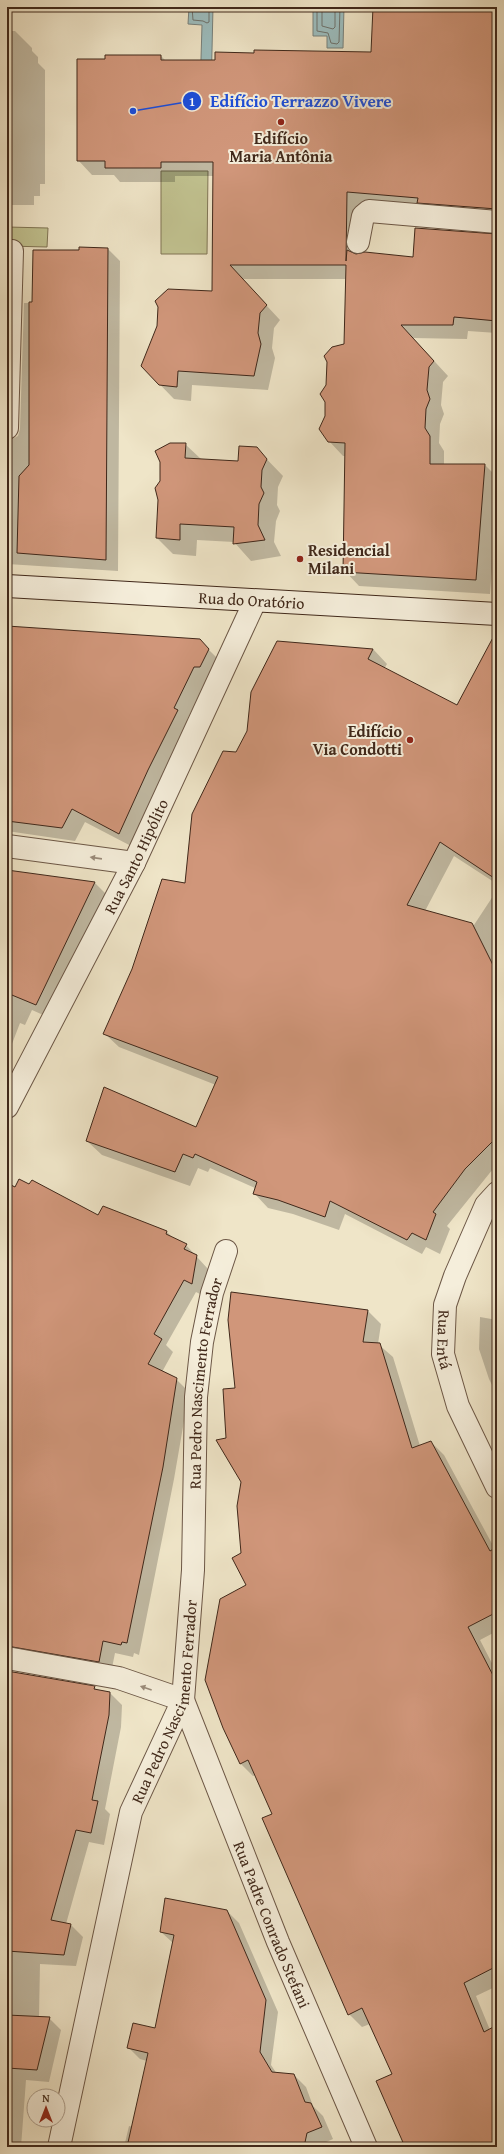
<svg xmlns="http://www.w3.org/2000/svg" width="504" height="2154" viewBox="0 0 504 2154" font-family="'Gentium Book Plus',serif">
	<rect width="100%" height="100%" fill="#efe5c8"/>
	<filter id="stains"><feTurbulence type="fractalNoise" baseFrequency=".005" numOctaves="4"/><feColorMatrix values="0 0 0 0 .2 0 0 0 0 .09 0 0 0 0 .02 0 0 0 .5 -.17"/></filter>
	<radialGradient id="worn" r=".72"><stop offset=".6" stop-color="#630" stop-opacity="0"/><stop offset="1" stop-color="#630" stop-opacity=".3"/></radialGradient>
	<!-- green -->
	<g fill="#c1c290" stroke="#807555">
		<polygon points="161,171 208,171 207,254 161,254"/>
		<polygon points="7,227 48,228 47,247 7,246"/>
	</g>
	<!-- water -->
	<g fill="#9cbdbe" stroke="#77817c">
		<polygon points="189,7 213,7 211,93 200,93 202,25 188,24"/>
		<polygon points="313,7 344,7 343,48 327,48 327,36 313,36"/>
	</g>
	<!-- shadow -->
	<g fill="#0003">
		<polygon points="374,7 497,7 497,222 361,206 360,254 414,258 497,235 497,333 468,331 467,339 413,338 448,376 443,382 441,405 444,414 440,424 439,443 444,451 444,465 485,465 497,477 497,506 490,594 359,586 345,571 346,456 343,456 329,441 326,416 327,385 345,344 347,279 242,279 280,320 274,328 272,348 275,358 268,390 192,385 191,401 174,399 142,366 158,326 159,306 156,302 164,292 172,290 213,292 214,176 175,176 175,182 120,182 114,175 92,175 78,160 106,60 161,56 166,61 216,61 372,53"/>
		<polygon points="7,31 15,31 32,48 32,51 38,57 38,63 45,70 45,184 40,184 40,196 34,196 34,205 7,205"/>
		<polygon points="108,249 120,261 118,571 7,564 7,442 18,436 20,429 24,303 33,303 34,251"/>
		<polygon points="185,444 202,460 239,462 256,448 283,476 278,487 277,505 280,511 276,521 274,542 281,556 251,561 234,542 197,540 196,556 173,554 157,538"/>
		<polygon points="7,627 199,640 221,662 207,679 187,720 191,724 133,847 85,822 75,841 7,831"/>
		<polygon points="373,649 387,664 384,669 458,707 497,666 497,884 454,856 425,911 474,925 497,890 497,1164 447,1226 450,1229 440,1254 426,1247 422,1254 345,1214 339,1230 293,1214 268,1208 254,1193 255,1188 210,1168 208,1172 198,1168 190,1186 102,1155 87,1141 197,1128 216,1085 119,1047 104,1033 186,885 237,753"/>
		<polygon points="7,871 95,883 108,896 50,1018 32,1010 25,1025 20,1023 7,1057"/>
		<polygon points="103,1207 167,1232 173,1238 186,1245 208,1269 204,1296 196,1292 166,1345 173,1352 162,1372 176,1379 189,1392 174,1479 139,1655 134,1653 133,1657 115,1653 111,1673 7,1668 7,1231 99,1216"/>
		<polygon points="368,1311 381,1324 378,1344 393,1357 420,1446 431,1442 444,1455 497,1553 497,1631 480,1640 497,1673 497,1986 476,1996 490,2030 497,2033 497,2147 406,2147 393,2074 370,2024 362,2027 349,2014 273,1814 256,1775 253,1776 240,1763 247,1586 242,1554 242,1482 227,1438 236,1389"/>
		<polygon points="480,1317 497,1320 497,1395 489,1379 479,1349"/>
		<polygon points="7,1672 94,1687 97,1690 110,1693 122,1705 121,1727 105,1809 110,1814 104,1845 89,1842 66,1924 71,1925 83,1937 76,1966 40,1964 39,2017 49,2018 61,2030 49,2082 26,2080 21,2147 7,2147"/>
		<polygon points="227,1911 239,1923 278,2012 271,2065 277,2074 294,2075 306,2087 313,2106 323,2116 333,2139 315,2147 124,2147 129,2126 133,2127 147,2061 140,2059 128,2047 156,2029 173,1943 161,1932"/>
	</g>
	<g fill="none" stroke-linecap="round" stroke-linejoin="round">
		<!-- shore -->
		<g stroke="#6e726c" stroke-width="1">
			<polyline points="192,7 193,20 203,21 207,23 209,22 209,7"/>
			<polyline points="317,7 317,31 328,33 331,43 337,44 339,42 340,7"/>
			<polyline points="322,7 322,26 333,29 335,27 335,7"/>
		</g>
	</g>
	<!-- building -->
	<g fill="#d0967a" stroke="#40281a">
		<polygon points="373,7 497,7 497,209 417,203 418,198 347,192 346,261 347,250 356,254 365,252 413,257 415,228 497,234 497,321 454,317 453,325 401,325 434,361 429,367 427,390 430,399 426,409 425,428 430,436 430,464 485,464 476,580 343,572 345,443 328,442 319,429 325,416 325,402 320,394 326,385 327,362 324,356 332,347 344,344 346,265 230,265 267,305 260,313 258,333 261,344 254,376 178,371 177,387 159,385 141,366 157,326 158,307 155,301 168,289 212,291 213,162 161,162 161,168 105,168 105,161 77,161 77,59 105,59 105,55 161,55 161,60 215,60 215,52 254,53 254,50 371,52"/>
		<polygon points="79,247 108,248 106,560 17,553 19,476 29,465 29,302 32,302 33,250 79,250"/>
		<polygon points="170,443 186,443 185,458 238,461 239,446 257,447 267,459 262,470 261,487 264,493 259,504 258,525 265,540 233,544 234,527 180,524 180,540 156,538 158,500 155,488 160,481 160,462 155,451"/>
		<polygon points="7,626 200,639 209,649 200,667 194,667 174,708 178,710 148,770 119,834 72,809 62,828 7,821"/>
		<polygon points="497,630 497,880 440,842 407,905 472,923 497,973 497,1137 465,1169 433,1212 436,1214 426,1240 412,1233 407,1240 330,1201 325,1217 278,1200 253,1194 257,1182 195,1154 193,1158 183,1154 175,1172 86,1141 104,1087 196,1127 218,1077 103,1034 132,969 162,879 185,883 192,814 223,751 236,752 247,731 251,692 277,641 373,649 368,659 457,705"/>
		<polygon points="7,870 95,882 36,1005 7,993"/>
		<polygon points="19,1179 29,1184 32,1180 98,1215 103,1206 167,1231 166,1234 187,1244 184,1249 197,1255 192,1284 184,1280 154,1334 162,1339 148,1364 177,1378 163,1467 127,1643 122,1642 121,1645 103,1641 99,1662 7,1646 7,1183 15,1187"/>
		<polygon points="231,1292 368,1310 363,1342 380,1343 412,1448 431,1441 490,1551 497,1547 497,1612 468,1627 497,1683 497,1966 464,1983 484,2032 497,2025 497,2147 405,2147 376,2081 392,2074 362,2008 348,2015 262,1818 272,1814 248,1760 240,1764 223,1728 205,1680 220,1599 246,1585 232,1558 241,1553 237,1506 241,1482 216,1440 226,1438 223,1389 235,1388 228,1320"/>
		<polygon points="7,1671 95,1686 94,1689 110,1692 109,1715 92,1800 98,1801 91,1833 76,1830 51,1920 71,1924 64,1955 7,1951"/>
		<polygon points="165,1898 227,1910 266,2000 260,2052 272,2072 294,2074 305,2102 311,2103 322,2127 307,2133 304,2147 127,2147 148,2053 127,2048 133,2023 155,2028 174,1935 160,1932"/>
		<polygon points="7,2015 50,2017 37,2070 7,2068"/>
	</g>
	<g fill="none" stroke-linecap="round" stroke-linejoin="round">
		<!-- street casing -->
		<g stroke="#6c5746" stroke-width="24">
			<g id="street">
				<polyline points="358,242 363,216 369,211 497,222"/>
				<polyline points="7,428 12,251"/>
				<polyline points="7,846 134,863"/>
				<path id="s1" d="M7,1107L134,863L255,601"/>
				<path id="s2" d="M497,1193L486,1205L455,1276L445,1305L443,1354L458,1406L497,1487"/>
				<path id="s3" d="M7,1658L119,1678L183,1700L278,1942L366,2147"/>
				<path id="s4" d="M59,2147L131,1812L183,1700L193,1570L196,1397L202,1342L212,1293L226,1251"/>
			</g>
		</g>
		<!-- secondary casing -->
		<g stroke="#40281a" stroke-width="24">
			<g id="secondary">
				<path id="s5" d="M7,586L497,614"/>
			</g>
		</g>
		<!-- street -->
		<use href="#street" stroke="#f5eedb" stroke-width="22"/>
		<!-- secondary -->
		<use href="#secondary" stroke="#f5eedb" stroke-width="22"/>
	</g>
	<!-- one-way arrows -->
	<defs><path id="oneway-solid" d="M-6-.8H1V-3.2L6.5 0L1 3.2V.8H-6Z"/></defs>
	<g fill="#9a8b7a">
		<use href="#oneway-solid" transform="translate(96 858) rotate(-172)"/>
		<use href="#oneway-solid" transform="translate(146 1688) rotate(-161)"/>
	</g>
	<!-- markers -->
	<g fill="#8f2418" stroke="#f5eedb" stroke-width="1.5">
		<circle cx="281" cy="122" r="4"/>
		<circle cx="300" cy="559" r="4"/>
		<circle cx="410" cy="740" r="4"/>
	</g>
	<g text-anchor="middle" stroke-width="4" stroke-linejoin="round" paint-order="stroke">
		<!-- poi labels -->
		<g font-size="16" font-weight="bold" fill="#40281a" stroke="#f5eedb">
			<text x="281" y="144">Edifício<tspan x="281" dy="18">Maria Antônia</tspan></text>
			<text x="308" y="556" text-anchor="start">Residencial<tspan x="308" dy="18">Milani</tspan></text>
			<text x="402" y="737" text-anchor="end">Edifício<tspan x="402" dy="18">Via Condotti</tspan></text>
		</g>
		<!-- street labels -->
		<g font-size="16" fill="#40281a" stroke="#f5eedb">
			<text dy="6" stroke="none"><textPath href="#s5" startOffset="245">Rua do Oratório</textPath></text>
			<text dy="6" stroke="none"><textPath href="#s1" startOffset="282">Rua Santo Hipólito</textPath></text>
			<text dy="6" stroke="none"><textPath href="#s2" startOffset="159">Rua Entá</textPath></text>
			<text dy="6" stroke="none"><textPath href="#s4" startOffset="784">Rua Pedro Nascimento Ferrador</textPath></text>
			<text dy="6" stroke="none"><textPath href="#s4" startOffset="460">Rua Pedro Nascimento Ferrador</textPath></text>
			<text dy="6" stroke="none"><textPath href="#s3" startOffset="423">Rua Padre Conrado Stefani</textPath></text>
		</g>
	</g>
	<!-- callouts -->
	<path fill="none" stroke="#1d4ed8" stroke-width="1.5" d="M133 111L192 101"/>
	<g fill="#1d4ed8" stroke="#f5eedb" stroke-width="1.5">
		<circle cx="133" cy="111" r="4"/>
		<circle cx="192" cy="101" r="10"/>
	</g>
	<g font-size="12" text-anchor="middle" font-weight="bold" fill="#fff">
		<text x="192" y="106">1</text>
	</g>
	<g font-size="17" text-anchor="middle" font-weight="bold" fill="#1d4ed8" stroke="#f5eedb" stroke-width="4" stroke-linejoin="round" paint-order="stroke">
		<text x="301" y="107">Edifício Terrazzo Vivere</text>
	</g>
	<!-- margin -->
	<rect width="504" height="2154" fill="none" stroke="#efe5c8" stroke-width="24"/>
	<rect x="8" y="8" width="488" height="2138" fill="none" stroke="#40281a" stroke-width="2"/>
	<rect x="12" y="12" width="480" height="2130" fill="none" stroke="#40281a"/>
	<!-- north arrow -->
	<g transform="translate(46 2108)"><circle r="19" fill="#f5eedb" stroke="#ad9f8e"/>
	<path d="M0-3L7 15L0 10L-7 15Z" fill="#8f2418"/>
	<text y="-6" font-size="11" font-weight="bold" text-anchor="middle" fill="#40281a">N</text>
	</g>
	<rect width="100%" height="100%" filter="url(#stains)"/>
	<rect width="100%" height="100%" fill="url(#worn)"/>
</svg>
